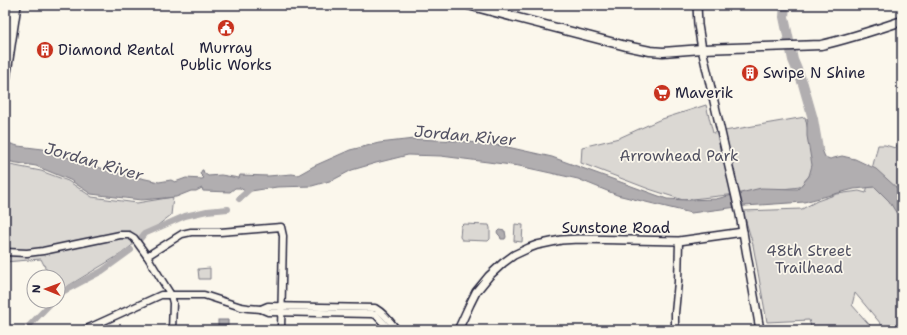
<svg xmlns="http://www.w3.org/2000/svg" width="907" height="335" viewBox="0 0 907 335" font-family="'Shantell Sans',sans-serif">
	<rect width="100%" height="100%" fill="#fbf7ec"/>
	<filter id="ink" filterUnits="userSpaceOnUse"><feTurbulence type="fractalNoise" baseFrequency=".025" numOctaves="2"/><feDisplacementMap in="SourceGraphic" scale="8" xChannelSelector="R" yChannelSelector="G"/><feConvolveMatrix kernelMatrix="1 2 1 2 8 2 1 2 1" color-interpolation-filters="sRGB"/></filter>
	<g filter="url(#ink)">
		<!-- green -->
		<g fill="#dbd8d3" stroke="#7e7d87">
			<polygon points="900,75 902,75 902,106 899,106"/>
			<polygon points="706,105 713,133 805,117 814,156 812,172 800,187 683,200 649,189 581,163 582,147 619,138 659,120"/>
			<polygon points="878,145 885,145 895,148 897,145 902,145 902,330 886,330 855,293 852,305 874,330 812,330 809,320 767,322 753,245 743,211 802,209 817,201 837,194 859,191 866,193"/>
			<polygon points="5,164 41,171 68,181 92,197 137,203 173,197 171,215 121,254 58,292 58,277 50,277 41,259 5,262"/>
			<polygon points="463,224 489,225 490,228 490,239 488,241 462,240 460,237 461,226"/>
			<polygon points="515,224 523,225 522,242 514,241"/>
			<polygon points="210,268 210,279 199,279 198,269"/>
		</g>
		<!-- water -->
		<g fill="#b1aeb0" stroke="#787681">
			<polygon points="807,118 814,130 825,157 830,159 842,156 855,159 876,169 898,189 902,194 902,222 889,201 875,187 854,189 804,202 745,206 691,213 617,195 578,179 519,166 441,156 408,155 376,163 352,170 333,180 312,186 277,187 251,191 245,191 240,188 235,188 230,192 203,191 202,188 196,191 191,191 176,197 141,200 91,194 70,180 36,166 5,161 5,142 18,146 43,149 110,171 159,182 171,180 175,182 186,178 202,179 204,178 200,174 202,170 203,170 204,173 208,176 221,175 239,178 240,175 268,176 292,174 298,175 314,166 350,150 379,143 414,139 459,141 503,146 552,157 667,199 687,200 716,199 761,188 798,189 809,176 812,165 807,136"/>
			<polygon points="499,230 505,231 506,237 505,239 501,239 500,236 498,234 497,232"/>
			<rect x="218" y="320" width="10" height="6"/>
		</g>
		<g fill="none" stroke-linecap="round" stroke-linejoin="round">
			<!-- canal -->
			<g stroke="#b1aeb0" stroke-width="6">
				<polyline points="239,199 253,186"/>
				<polyline points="141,238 144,234 185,216 207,211 228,209"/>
				<polyline points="58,297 64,291 102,271 131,250"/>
				<polyline points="25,330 53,301"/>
			</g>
			<!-- river -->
			<polyline stroke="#b1aeb0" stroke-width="10" points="785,5 784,17 793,60 803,84 813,119 818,148"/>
			<!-- minor casing -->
			<g stroke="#22223b" stroke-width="9">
				<g id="minor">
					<polyline points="5,252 27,253 43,251 120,235 129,235 134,238 147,256 166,287 171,295 173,303 172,330"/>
					<polyline points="147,256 182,234 191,232 220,232 281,227 283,236 281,330"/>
					<path d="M261,309L268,306L375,308C384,313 391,322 397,330"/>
					<polyline points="84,330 161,295 204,295 241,307 248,308 261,309 268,312 372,314 376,315 390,330"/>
					<polyline points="675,330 675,313 678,282 679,241"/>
				</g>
			</g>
			<!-- tertiary casing -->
			<g stroke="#22223b" stroke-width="10">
				<g id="tertiary">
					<polyline points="697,5 698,25 702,49 740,215 760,330"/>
					<polyline points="458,330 470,304 476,292 489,276 503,263 514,255 529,248 537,245 561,240 579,239 679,241 743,232"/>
				</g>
			</g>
			<!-- secondary casing -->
			<g stroke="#22223b" stroke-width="11">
				<path id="secondary" d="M468,5L626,46L650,51L663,52L702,49L821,45C848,39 875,30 902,21"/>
			</g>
			<!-- primary casing -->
			<g stroke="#22223b" stroke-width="12">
				<g id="primary">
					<polyline points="5,15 6,5"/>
					<polyline points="5,79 16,5"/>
				</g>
			</g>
			<!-- minor -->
			<use href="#minor" stroke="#fbf7ec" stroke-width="6"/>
			<!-- tertiary -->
			<use href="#tertiary" stroke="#fbf7ec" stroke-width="7"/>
			<!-- secondary -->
			<use href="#secondary" stroke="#fbf7ec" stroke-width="8"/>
			<!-- primary -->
			<use href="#primary" stroke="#fbf7ec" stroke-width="9"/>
		</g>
	</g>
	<!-- icons -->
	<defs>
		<g id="civic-disc" transform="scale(0.9)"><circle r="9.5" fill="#c8321e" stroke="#fbf7ec"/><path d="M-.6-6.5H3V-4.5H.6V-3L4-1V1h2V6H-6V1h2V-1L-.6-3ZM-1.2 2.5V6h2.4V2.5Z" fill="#fff"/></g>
		<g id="building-disc" transform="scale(0.9)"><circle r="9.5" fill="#c8321e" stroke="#fbf7ec"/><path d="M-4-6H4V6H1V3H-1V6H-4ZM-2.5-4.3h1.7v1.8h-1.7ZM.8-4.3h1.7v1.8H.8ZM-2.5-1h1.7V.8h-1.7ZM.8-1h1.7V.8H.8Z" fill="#fff"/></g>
		<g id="supermarket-disc" transform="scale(0.9)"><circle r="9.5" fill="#c8321e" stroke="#fbf7ec"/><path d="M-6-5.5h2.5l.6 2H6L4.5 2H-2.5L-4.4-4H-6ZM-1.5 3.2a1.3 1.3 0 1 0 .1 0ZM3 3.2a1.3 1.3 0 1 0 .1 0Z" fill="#fff"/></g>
	</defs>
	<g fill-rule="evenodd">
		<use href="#civic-disc" x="226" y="28"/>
		<use href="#building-disc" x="45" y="50"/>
		<use href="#building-disc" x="750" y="73"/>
		<use href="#supermarket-disc" x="662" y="93"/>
	</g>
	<g text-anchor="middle" stroke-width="3.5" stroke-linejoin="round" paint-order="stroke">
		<!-- poi labels -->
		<g font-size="15" fill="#22223b" stroke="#fbf7ec" text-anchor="start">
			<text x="226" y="53" text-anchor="middle">Murray<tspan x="226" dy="17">Public Works</tspan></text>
			<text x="58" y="55">Diamond Rental</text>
			<text x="763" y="78">Swipe N Shine</text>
			<text x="675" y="98">Maverik</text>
		</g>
		<!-- park labels -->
		<g font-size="15" fill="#505061" stroke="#fbf7ec">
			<text x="679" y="161">Arrowhead Park</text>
			<text x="809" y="256">48th Street<tspan x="809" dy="17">Trailhead</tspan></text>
		</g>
		<!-- street labels -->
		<g font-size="15" fill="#22223b" stroke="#fbf7ec">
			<text x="616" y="233">Sunstone Road</text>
		</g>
		<!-- water labels -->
		<g font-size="16" font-style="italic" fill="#545364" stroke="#fbf7ec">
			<text transform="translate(465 135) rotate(5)" y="6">Jordan River</text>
			<text transform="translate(94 161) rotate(16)" y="6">Jordan River</text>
		</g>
	</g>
	<!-- margin -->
	<rect width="907" height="335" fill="none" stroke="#fbf7ec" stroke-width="20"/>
	<rect x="10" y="10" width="887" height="315" fill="none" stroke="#22223b" stroke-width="1.5" filter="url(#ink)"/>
	<!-- north arrow -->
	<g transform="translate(46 289) rotate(271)"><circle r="19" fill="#fbf7ec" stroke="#a4a2a5"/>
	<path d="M0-3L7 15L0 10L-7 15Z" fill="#c8321e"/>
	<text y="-6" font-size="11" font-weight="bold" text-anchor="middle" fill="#22223b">N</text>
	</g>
</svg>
